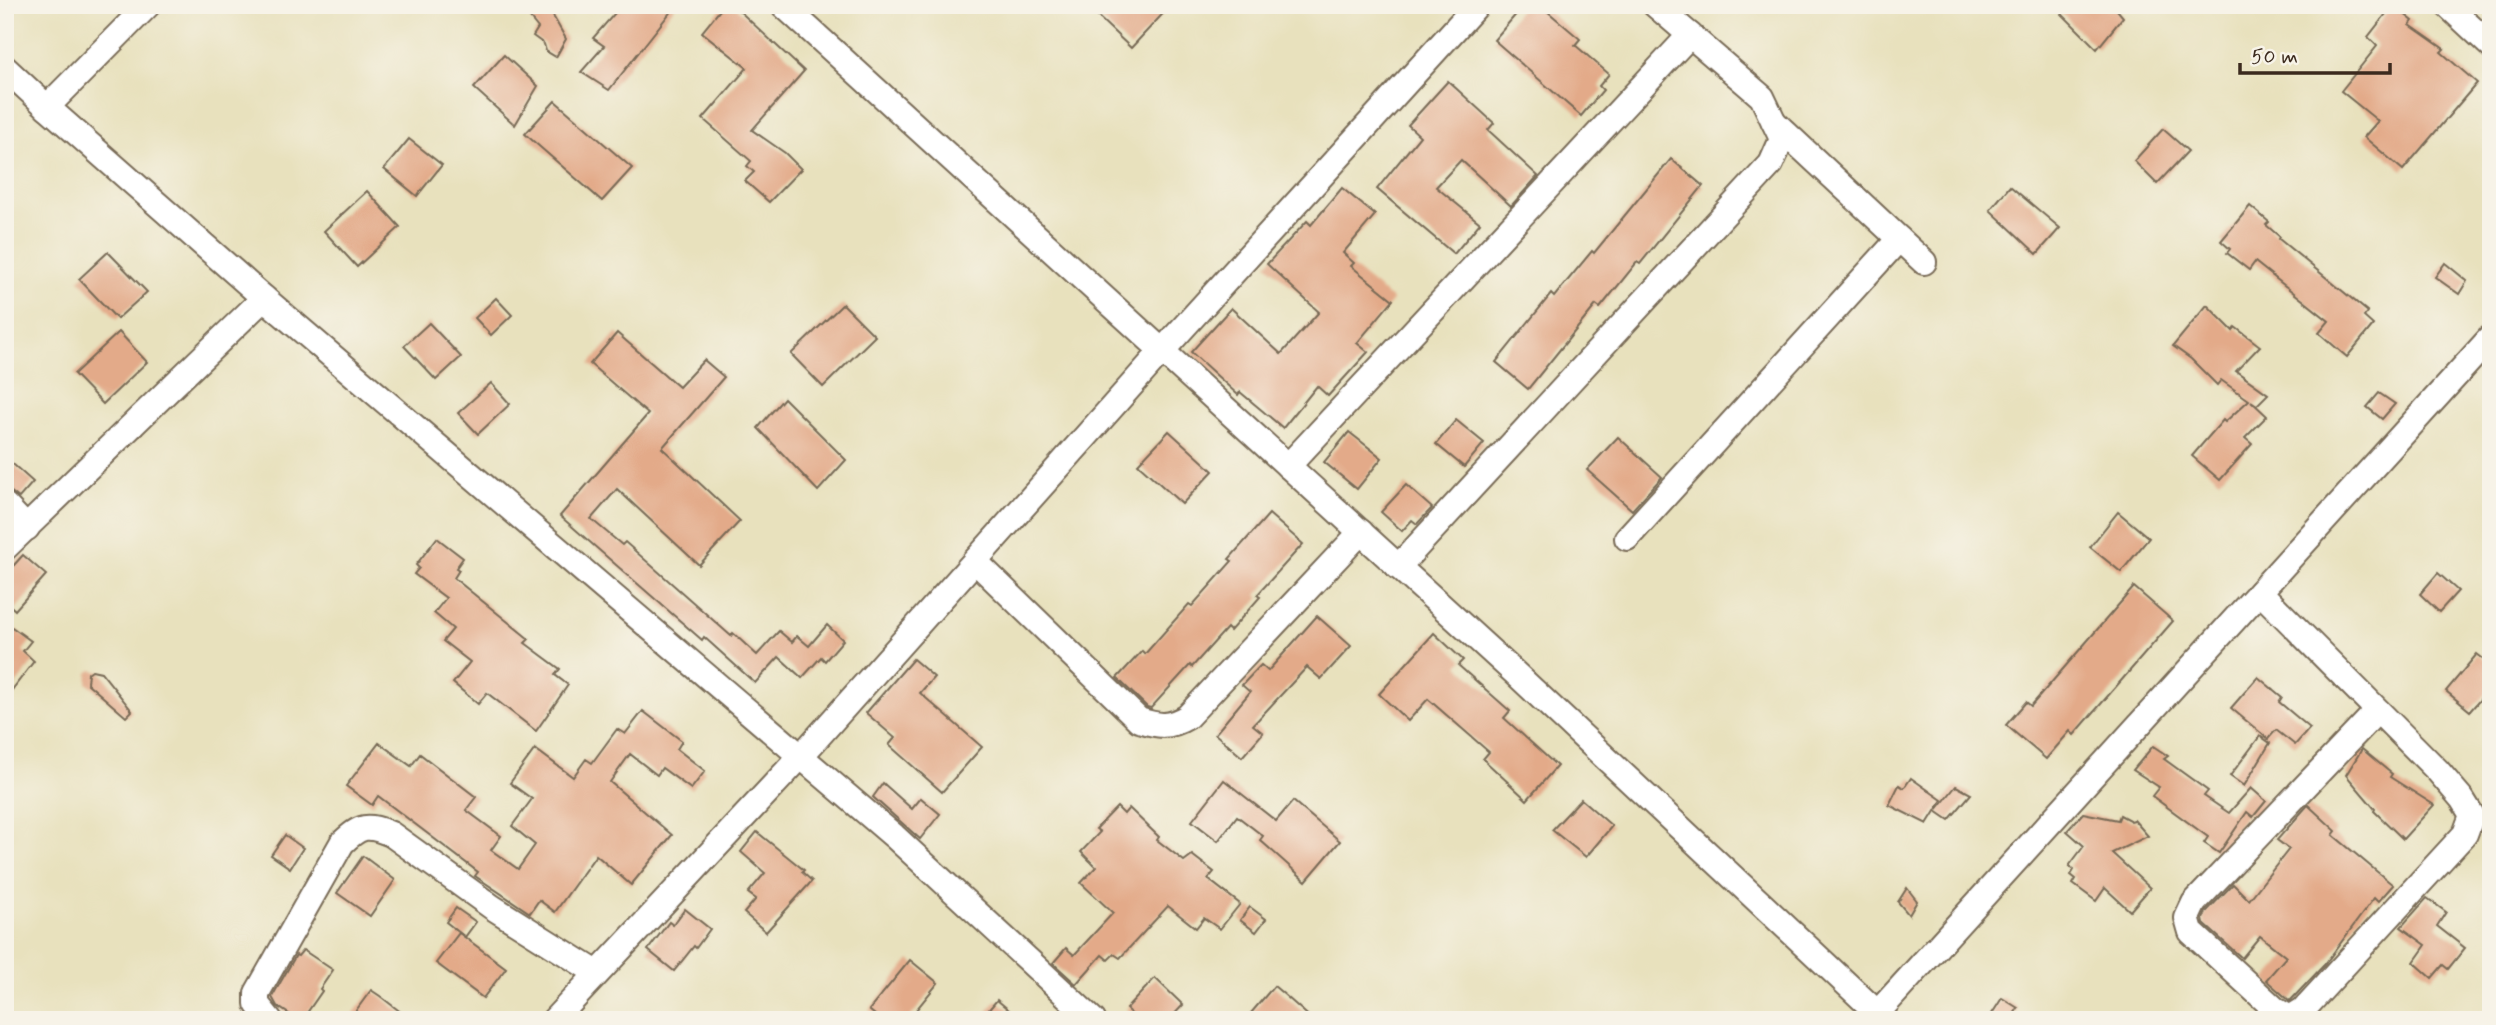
<svg xmlns="http://www.w3.org/2000/svg" width="2496" height="1025" viewBox="0 0 2496 1025" font-family="Mynerve,sans-serif">
	<rect width="100%" height="100%" fill="#f7f3e8"/>
	<filter id="ink" filterUnits="userSpaceOnUse"><feTurbulence type="fractalNoise" baseFrequency=".0143" numOctaves="2"/><feDisplacementMap in="SourceGraphic" scale="14" xChannelSelector="R" yChannelSelector="G"/><feConvolveMatrix kernelMatrix="1 2 1 2 8 2 1 2 1" color-interpolation-filters="sRGB"/></filter>
	<filter id="wash" filterUnits="userSpaceOnUse"><feTurbulence type="fractalNoise" baseFrequency=".00686" numOctaves="4" result="noise"/><feDisplacementMap in="SourceGraphic" scale="28" xChannelSelector="R" yChannelSelector="G"/><feGaussianBlur stdDeviation="1.57" result="paint"/><feColorMatrix in="noise" values="0 0 0 0 0 0 0 0 0 0 0 0 0 0 0 0 0 1.4 0 .05"/><feComposite in="paint" operator="in"/></filter>
	<g filter="url(#wash)">
		<rect width="100%" height="100%" fill="#e8e1bd"/>
		<g id="blocks">
			<!-- building -->
			<g fill="#e3aa89">
				<polygon points="543,5 561,5 553,16 566,39 556,57 546,51 544,44 533,36 538,28 530,18"/>
				<polygon points="622,5 676,5 609,90 581,72 604,46 593,38"/>
				<polygon points="724,5 733,5 804,71 752,130 785,153 801,169 769,202 745,181 754,172 747,166 751,161 703,119 747,68 702,32"/>
				<polygon points="1103,5 1171,5 1131,48 1095,14"/>
				<polygon points="1524,5 1540,5 1580,39 1575,45 1609,74 1599,86 1603,90 1581,116 1494,40"/>
				<polygon points="2069,5 2113,5 2123,17 2097,49 2062,14"/>
				<polygon points="2393,5 2413,21 2410,25 2444,49 2441,52 2477,83 2403,170 2364,137 2378,121 2341,91 2377,46 2368,37"/>
				<polygon points="504,55 538,86 515,125 474,88"/>
				<polygon points="1448,81 1494,123 1488,130 1538,176 1511,206 1461,160 1436,187 1480,223 1454,254 1377,189 1420,136 1408,125"/>
				<polygon points="555,101 632,168 602,201 525,134"/>
				<polygon points="2163,129 2188,151 2157,184 2134,161"/>
				<polygon points="409,139 442,165 417,196 384,169"/>
				<polygon points="1671,159 1703,186 1640,264 1637,262 1600,308 1596,305 1528,389 1496,362 1551,294 1554,297 1592,251 1594,253"/>
				<polygon points="2010,186 2060,228 2037,254 1990,210"/>
				<polygon points="1342,188 1375,215 1343,253 1354,263 1351,266 1393,300 1357,343 1368,352 1328,396 1317,386 1283,428 1240,392 1238,395 1191,352 1231,308 1281,354 1319,312 1267,264 1307,221 1311,225"/>
				<polygon points="367,191 400,227 357,267 324,231"/>
				<polygon points="2250,206 2269,222 2266,225 2280,237 2279,239 2368,312 2364,317 2373,325 2347,357 2319,333 2329,321 2255,262 2249,270 2227,253 2230,249 2221,241"/>
				<polygon points="108,252 147,292 117,319 79,279"/>
				<polygon points="2445,263 2467,281 2459,294 2435,277"/>
				<polygon points="496,298 512,315 491,335 475,318"/>
				<polygon points="843,304 875,336 823,387 791,354"/>
				<polygon points="2207,305 2233,331 2235,327 2260,346 2236,371 2268,394 2257,405 2251,401 2267,416 2245,438 2252,444 2220,480 2192,456 2223,420 2225,422 2249,400 2221,380 2217,385 2191,359 2173,346"/>
				<polygon points="429,323 461,357 436,380 404,346"/>
				<polygon points="119,332 147,362 103,404 74,374"/>
				<polygon points="617,333 679,387 704,360 724,377 662,448 740,521 699,565 617,489 591,519 622,545 625,542 731,636 733,633 757,655 779,631 792,642 797,636 809,646 827,625 843,640 825,661 821,657 802,678 779,657 755,683 704,637 702,640 560,516 648,414 590,364"/>
				<polygon points="491,383 510,404 478,434 458,413"/>
				<polygon points="2379,393 2395,404 2382,419 2367,407"/>
				<polygon points="784,398 846,460 818,491 758,428"/>
				<polygon points="1456,420 1484,443 1464,467 1436,444"/>
				<polygon points="1169,431 1213,471 1182,504 1138,464"/>
				<polygon points="1349,432 1382,458 1357,489 1324,462"/>
				<polygon points="1618,437 1662,477 1632,510 1587,470"/>
				<polygon points="5,457 33,482 19,498 10,491 5,491"/>
				<polygon points="1406,485 1432,508 1417,524 1412,520 1402,531 1381,512"/>
				<polygon points="2118,512 2149,538 2121,572 2090,547"/>
				<polygon points="1269,514 1303,544 1257,595 1260,597 1230,631 1227,628 1192,667 1190,665 1151,708 1147,707 1117,678 1142,651 1145,654 1189,604 1192,606 1232,561 1229,559"/>
				<polygon points="437,538 463,558 456,568 459,570 454,578 529,639 525,643 560,669 555,675 568,685 536,731 487,693 478,704 453,683 470,662 443,641 453,629 434,613 446,598 414,574 419,568 416,565"/>
				<polygon points="23,555 46,575 15,610 5,601 5,575"/>
				<polygon points="2438,573 2458,591 2439,612 2420,594"/>
				<polygon points="2134,587 2173,621 2074,735 2070,731 2046,759 2006,725 2026,702 2031,706"/>
				<polygon points="1317,616 1351,646 1321,679 1307,667 1253,725 1263,733 1242,757 1215,734 1250,692 1242,685 1261,665 1268,671"/>
				<polygon points="5,622 31,641 23,651 34,661 5,699"/>
				<polygon points="1434,633 1463,660 1458,665 1510,711 1504,718 1557,766 1527,800 1483,759 1489,752 1428,699 1408,721 1379,694"/>
				<polygon points="2477,654 2491,665 2491,687 2470,711 2446,691"/>
				<polygon points="913,659 934,677 920,693 982,747 942,792 889,745 895,738 866,713"/>
				<polygon points="92,670 101,672 132,711 126,717 87,683 88,673"/>
				<polygon points="2258,677 2282,697 2279,702 2310,728 2295,745 2276,730 2268,739 2231,708"/>
				<polygon points="643,711 682,741 677,749 705,771 691,789 662,768 657,775 630,754 610,782 672,835 631,885 596,855 555,912 539,900 530,913 475,876 478,872 378,796 372,805 346,786 379,743 411,766 420,754 476,797 466,810 501,836 491,850 518,869 535,845 512,826 532,799 510,783 535,749 573,777 586,759 592,763 617,729 625,734"/>
				<polygon points="2260,736 2270,743 2244,786 2230,776"/>
				<polygon points="2153,746 2168,756 2164,759 2208,791 2204,796 2229,813 2251,788 2266,801 2253,817 2247,812 2219,853 2204,843 2208,837 2152,796 2159,787 2133,770"/>
				<polygon points="2362,749 2392,774 2390,777 2434,805 2403,839 2374,811 2375,809 2346,775"/>
				<polygon points="1911,778 1942,800 1927,824 1889,805 1899,785 1904,788"/>
				<polygon points="1224,780 1276,821 1293,801 1340,841 1306,881 1260,840 1263,836 1237,816 1218,841 1192,821"/>
				<polygon points="883,783 912,809 921,798 940,814 920,839 873,797"/>
				<polygon points="1956,786 1971,794 1949,820 1936,811"/>
				<polygon points="1581,799 1612,826 1586,857 1552,830"/>
				<polygon points="2308,805 2336,831 2333,835 2393,885 2378,902 2374,898 2325,964 2290,1001 2266,980 2286,957 2260,936 2242,958 2204,924 2203,919 2206,912 2233,884 2249,900 2289,849 2277,840"/>
				<polygon points="1117,807 1124,814 1129,808 1159,837 1157,840 1184,861 1192,855 1214,872 1208,879 1240,904 1220,929 1204,918 1196,928 1168,906 1120,958 1114,954 1108,960 1102,955 1076,984 1053,963 1066,948 1074,955 1113,913 1081,883 1096,867 1081,852 1100,832 1096,829"/>
				<polygon points="2083,813 2118,820 2120,815 2131,821 2134,820 2148,836 2112,853 2150,888 2130,911 2105,888 2096,901 2073,884 2076,879 2071,875 2074,870 2069,866 2084,846 2067,831"/>
				<polygon points="757,832 804,870 802,872 812,881 766,932 744,913 756,899 748,893 765,873 741,852"/>
				<polygon points="285,835 303,848 290,868 271,855"/>
				<polygon points="363,856 395,880 370,916 337,893"/>
				<polygon points="1907,888 1917,901 1909,915 1898,902"/>
				<polygon points="2427,898 2446,912 2437,926 2465,948 2448,969 2443,965 2432,978 2414,962 2426,945 2401,927"/>
				<polygon points="1250,907 1266,919 1256,932 1240,920"/>
				<polygon points="456,908 476,922 465,937 446,922"/>
				<polygon points="685,909 710,929 696,948 694,946 674,971 648,950 669,922 673,925"/>
				<polygon points="459,933 506,968 483,998 436,963"/>
				<polygon points="303,950 333,970 320,989 322,991 302,1020 298,1020 277,1006 272,997 296,955 298,956"/>
				<polygon points="910,960 938,983 908,1020 881,1020 869,1010"/>
				<polygon points="1155,978 1183,1005 1169,1020 1138,1020 1126,1009"/>
				<polygon points="1274,986 1287,997 1313,1020 1245,1020"/>
				<polygon points="371,990 380,996 411,1020 349,1020"/>
				<polygon points="2002,998 2018,1008 2010,1020 1988,1020"/>
				<polygon points="997,1000 1021,1020 980,1020"/>
			</g>
		</g>
	</g>
	<g filter="url(#ink)">
		<use href="#blocks" fill-opacity="0" stroke="#786a56" stroke-width="2"/>
		<g fill="none" stroke-linecap="round" stroke-linejoin="round">
			<!-- street casing -->
			<g stroke="#786a56" stroke-width="28">
				<g id="street">
					<polyline points="148,5 47,107 264,298 894,836 1093,1020"/>
					<polyline points="783,5 1515,673 1885,1020"/>
					<polyline points="2447,5 2491,46"/>
					<polyline points="5,68 47,107"/>
					<polyline points="1774,122 1924,262"/>
					<polyline points="1288,466 1690,35"/>
					<polyline points="5,505 27,528"/>
					<polyline points="1627,538 1899,239"/>
					<polyline points="5,548 264,298"/>
					<path d="M975,561L1139,720C1158,726 1169,728 1187,717L1361,532"/>
					<polyline points="1398,567 1771,164 1782,139 1762,97 1655,5"/>
					<polyline points="2260,592 2438,771 2462,799 2472,815 2465,834 2303,1010 2290,1018 2276,1010 2191,932 2187,918 2194,903 2377,711"/>
					<path d="M270,1020L257,1004V993L342,843C361,825 367,824 391,834L492,907L597,973"/>
					<polyline points="554,1020 801,756 1162,351 1477,5"/>
					<polyline points="1871,1020 2491,337"/>
				</g>
			</g>
			<!-- street -->
			<use href="#street" stroke="#fff" stroke-width="24"/>
		</g>
	</g>
	<!-- margin -->
	<rect width="2496" height="1025" fill="none" stroke="#f7f3e8" stroke-width="28"/>
	<!-- scale -->
	<path d="M2240 63v10h150v-10" fill="none" stroke="#3b2a1e" stroke-width="3.5"/>
	<text x="2251" y="63" font-size="21" fill="#3b2a1e" stroke="#f7f3e8" stroke-width="5" paint-order="stroke">50 m</text>
</svg>
